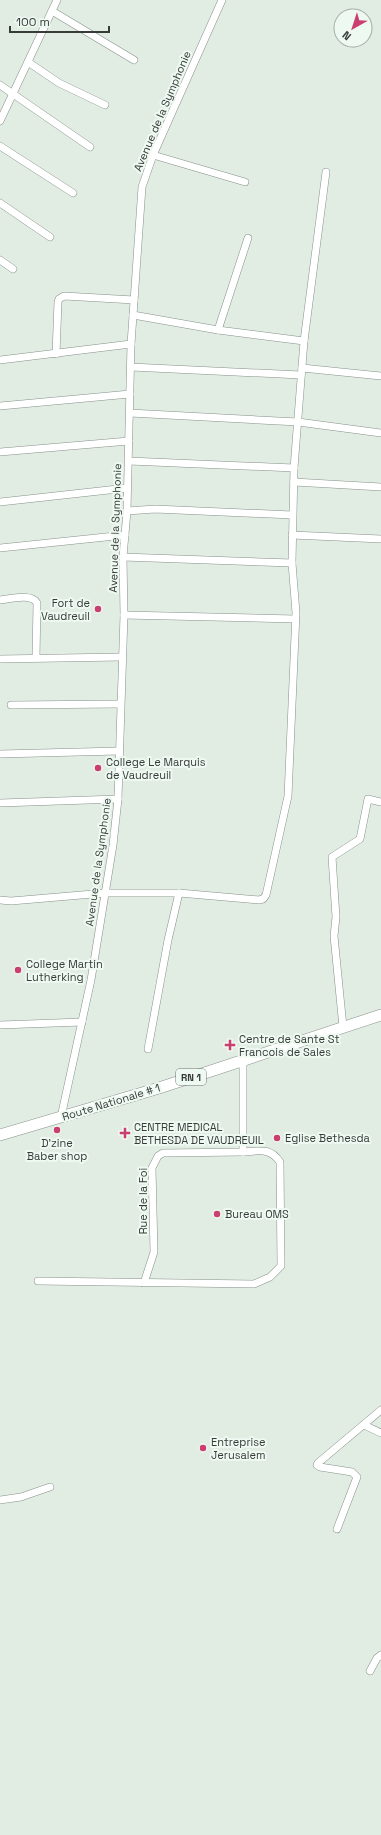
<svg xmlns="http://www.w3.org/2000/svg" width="381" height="1835" viewBox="0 0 381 1835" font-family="'Space Grotesk',sans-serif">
	<rect width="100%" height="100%" fill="#e1ece3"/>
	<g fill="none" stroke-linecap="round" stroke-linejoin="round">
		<!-- minor casing -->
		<g stroke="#87918a" stroke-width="8">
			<g id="minor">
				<polyline points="52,11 134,60"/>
				<polyline points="28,62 59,83 105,105"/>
				<polyline points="0,85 90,147"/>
				<polyline points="0,121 57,0"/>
				<polyline points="0,146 73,193"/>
				<polyline points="153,155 245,182"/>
				<polyline points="0,203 50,237"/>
				<polyline points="0,260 13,269"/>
				<polyline points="133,315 218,330 304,341 294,468"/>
				<polyline points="218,330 248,238"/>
				<polyline points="304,341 326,172"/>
				<polyline points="56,354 58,302 59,299 64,296 134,300"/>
				<polyline points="0,360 131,344"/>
				<polyline points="131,367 301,375"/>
				<polyline points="302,368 381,376"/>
				<polyline points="0,406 130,394"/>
				<polyline points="130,413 298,422 381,433"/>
				<polyline points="0,452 129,441"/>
				<polyline points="294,482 381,487"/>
				<polyline points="0,502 127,488"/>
				<polyline points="127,511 155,509 292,515"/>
				<polyline points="292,535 381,539"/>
				<polyline points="0,548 125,535"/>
				<polyline points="123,557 292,563"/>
				<path d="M0,600C10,599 31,593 37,603L36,658"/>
				<polyline points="124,615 295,619"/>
				<polyline points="0,659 122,657"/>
				<polyline points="11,705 120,704"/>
				<polyline points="0,754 119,751"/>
				<polyline points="0,803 118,799"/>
				<polyline points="0,900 11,901 105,893 179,893 259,900 263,899 266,895 288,796 296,613 292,563 294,468 129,461"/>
				<polyline points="0,1025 82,1022"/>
				<polyline points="343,1027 334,936 336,917 332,857 360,839 368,799 381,802"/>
				<polyline points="148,1049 168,940 179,893"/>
				<polyline points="61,1117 91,980 113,845 118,799 124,615 123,557 127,511 131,344 142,187 153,155 222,0"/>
				<path d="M38,1281L254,1284L270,1277L281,1266L280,1162C270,1147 259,1151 243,1152V1060"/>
				<polyline points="144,1283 154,1252 152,1168 158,1156 163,1153 243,1152"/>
				<polyline points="364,1425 381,1433"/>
				<polyline points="0,1500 21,1497 50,1487"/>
				<polyline points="337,1529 357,1477 352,1472 320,1467 317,1465 318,1463 381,1410"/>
				<polyline points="370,1671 377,1658 381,1655"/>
			</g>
		</g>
		<!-- primary casing -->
		<g stroke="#87918a" stroke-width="12">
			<polyline id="primary" points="0,1135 159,1088 381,1015"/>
		</g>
		<!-- minor -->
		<use href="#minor" stroke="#fff" stroke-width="7"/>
		<!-- primary -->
		<use href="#primary" stroke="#fff" stroke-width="11"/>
	</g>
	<!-- markers -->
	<g fill="#cb3e70" stroke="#eef9f1" stroke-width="1.5">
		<circle cx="98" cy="609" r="4"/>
		<circle cx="98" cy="768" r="4"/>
		<circle cx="18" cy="970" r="4"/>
		<path d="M228 1039h4v4h4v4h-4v4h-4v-4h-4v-4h4z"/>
		<circle cx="57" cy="1130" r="4"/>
		<path d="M123 1127h4v4h4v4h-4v4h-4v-4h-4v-4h4z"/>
		<circle cx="277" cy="1138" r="4"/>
		<circle cx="217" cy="1214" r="4"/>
		<circle cx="203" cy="1448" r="4"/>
	</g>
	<g text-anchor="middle" stroke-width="4" stroke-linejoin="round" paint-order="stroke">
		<!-- shield labels -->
		<rect fill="#eef9f1" stroke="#6f7570" stroke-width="1" x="176" y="1069" width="30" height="16" rx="3"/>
		<g font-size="10" font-weight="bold" fill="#383c39">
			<text x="191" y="1081">RN 1</text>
		</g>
		<!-- street labels -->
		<g font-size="11" fill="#383c39" stroke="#eef9f1">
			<text transform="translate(162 111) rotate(-67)" y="4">Avenue de la Symphonie</text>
			<text transform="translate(115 528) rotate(-88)" y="4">Avenue de la Symphonie</text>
			<text transform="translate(98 862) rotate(-82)" y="4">Avenue de la Symphonie</text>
			<text transform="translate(111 1102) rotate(-17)" y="4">Route Nationale # 1</text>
			<text transform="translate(143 1201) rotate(-90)" y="4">Rue de la Foi</text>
		</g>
		<!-- poi labels -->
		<g font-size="11" fill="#383c39" stroke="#eef9f1" text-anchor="start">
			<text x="90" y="607" text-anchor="end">Fort de<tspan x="90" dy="13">Vaudreuil</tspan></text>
			<text x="106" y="766">College Le Marquis<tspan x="106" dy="13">de Vaudreuil</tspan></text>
			<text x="26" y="968">College Martin<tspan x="26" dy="13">Lutherking</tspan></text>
			<text x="239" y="1043">Centre de Sante St<tspan x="239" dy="13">Francois de Sales</tspan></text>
			<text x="134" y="1131">CENTRE MEDICAL<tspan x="134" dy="13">BETHESDA DE VAUDREUIL</tspan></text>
			<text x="285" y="1142">Eglise Bethesda</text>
			<text x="57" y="1147" text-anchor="middle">D'zine<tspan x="57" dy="13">Baber shop</tspan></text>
			<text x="225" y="1218">Bureau OMS</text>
			<text x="211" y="1446">Entreprise<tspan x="211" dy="13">Jerusalem</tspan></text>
		</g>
	</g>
	<!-- north arrow -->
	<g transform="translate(353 28) rotate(219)"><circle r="19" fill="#eef9f1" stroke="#a5ada7"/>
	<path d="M0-3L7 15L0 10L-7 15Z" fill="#cb3e70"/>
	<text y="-6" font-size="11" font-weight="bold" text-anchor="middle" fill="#383c39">N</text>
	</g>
	<!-- scale -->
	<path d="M10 26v6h99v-6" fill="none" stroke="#383c39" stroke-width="2"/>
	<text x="16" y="26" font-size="12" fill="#383c39" stroke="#eef9f1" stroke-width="3" paint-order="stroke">100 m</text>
</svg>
